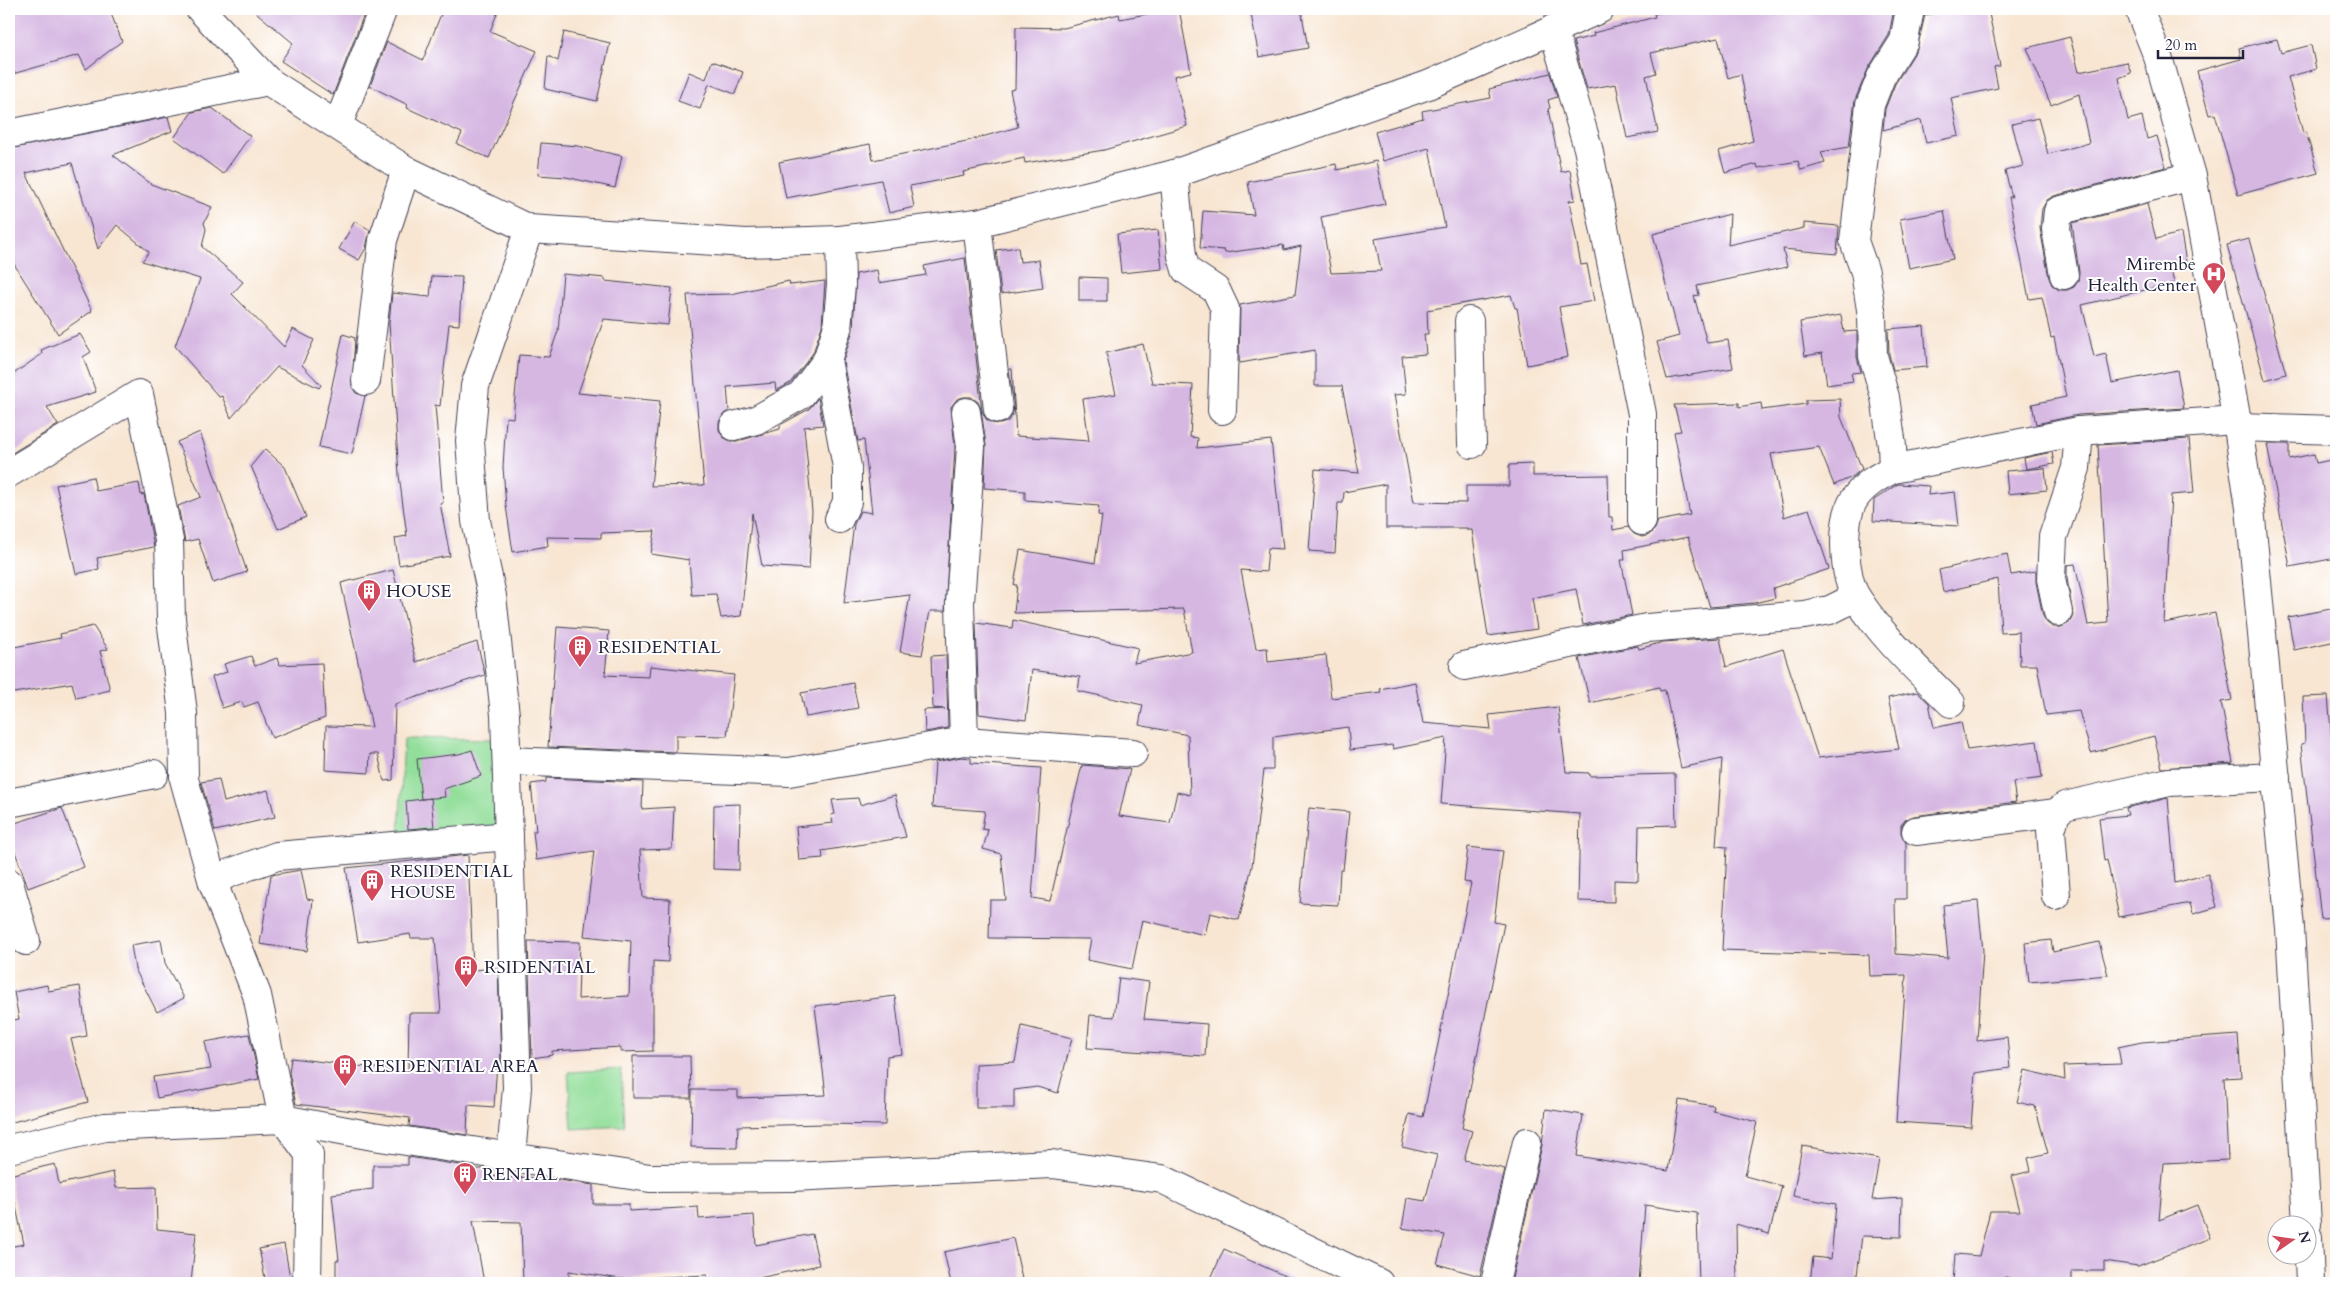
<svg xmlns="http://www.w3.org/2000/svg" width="2345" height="1292" viewBox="0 0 2345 1292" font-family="Cardo,serif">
	<rect width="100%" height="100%" fill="#fff"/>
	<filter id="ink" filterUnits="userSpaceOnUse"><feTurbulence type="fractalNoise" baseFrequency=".02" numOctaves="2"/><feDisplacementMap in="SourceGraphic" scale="10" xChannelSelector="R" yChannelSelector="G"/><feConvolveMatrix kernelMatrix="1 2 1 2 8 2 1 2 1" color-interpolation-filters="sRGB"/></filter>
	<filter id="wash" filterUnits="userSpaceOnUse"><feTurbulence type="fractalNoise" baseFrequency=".0096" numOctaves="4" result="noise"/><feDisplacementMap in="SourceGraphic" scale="20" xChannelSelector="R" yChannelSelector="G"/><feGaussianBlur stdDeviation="1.12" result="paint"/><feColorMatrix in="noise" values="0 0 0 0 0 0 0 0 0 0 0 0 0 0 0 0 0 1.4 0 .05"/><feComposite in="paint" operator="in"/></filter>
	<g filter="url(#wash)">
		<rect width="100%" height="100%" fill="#f8e6d3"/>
		<!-- grass -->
		<g fill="#92de9a" stroke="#5a806a">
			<polygon points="404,738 497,739 496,830 399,835"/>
			<polygon points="621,1069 624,1126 572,1129 568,1072"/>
		</g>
		<g id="blocks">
			<!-- building -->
			<g fill="#d6b7e2">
				<polygon points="9,9 109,9 122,41 86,69 79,55 9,75"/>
				<polygon points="252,9 366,9 333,95 281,61 293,43"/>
				<polygon points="443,9 499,9 490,31 537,51 489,158 457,144 462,133 407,108 408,105 370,86 387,42 423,60"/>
				<polygon points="1173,9 1179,9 1191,72 1174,76 1187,126 1104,150 1025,163 1024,158 963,172 964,176 910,186 914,207 889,213 881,180 786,198 779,162 870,144 873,160 967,141 1018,127 1010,90 1015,89 1016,27 1064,28 1119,14 1120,19"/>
				<polygon points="1250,9 1301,9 1308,48 1259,57"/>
				<polygon points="1674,9 1894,9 1889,35 1868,69 1855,100 1849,147 1821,152 1825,163 1801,170 1798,161 1758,168 1757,164 1725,173 1719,151 1753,141 1741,74 1728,78 1718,38 1651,53 1656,73 1646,76 1658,132 1627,138 1616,84 1587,89 1573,41 1594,36 1593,33 1655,17 1654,14"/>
				<polygon points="1957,9 1988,9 2000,66 1994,67 1998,88 1951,98 1959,136 1926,143 1921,120 1883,130 1885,109 1895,84 1917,49 1925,15"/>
				<polygon points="564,32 610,43 597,101 545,89 548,56 558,61"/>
				<polygon points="2070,37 2079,72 2127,62 2131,73 2119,78 2128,120 2142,116 2147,139 2157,136 2166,167 2054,196 2047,200 2042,209 2040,228 2049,278 2052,285 2059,290 2067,290 2074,287 2078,281 2079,272 2072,223 2147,204 2156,239 2181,233 2186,262 2170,266 2174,283 2082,305 2094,357 2106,354 2112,383 2177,370 2184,408 2078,415 2036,424 2032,404 2066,397 2054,337 2051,338 2042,297 2029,299 2009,197 2012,197 2005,171 2023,166 2012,124 2038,118 2048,154 2089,143 2079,94 2051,105 2027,48"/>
				<polygon points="2277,39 2281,53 2311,45 2316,69 2288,77 2303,133 2306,132 2318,173 2238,195 2215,114 2209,115 2197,71 2241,59 2239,48"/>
				<polygon points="712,61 743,72 735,94 709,84 700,109 678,101 689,72 706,79"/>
				<polygon points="1550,73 1557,97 1548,100 1550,108 1548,109 1561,172 1570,170 1575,200 1569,201 1581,265 1587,264 1594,301 1559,307 1568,357 1527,365 1517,308 1515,308 1511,295 1427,310 1428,334 1424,334 1426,354 1402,356 1406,394 1394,395 1414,502 1466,503 1466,486 1509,486 1509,465 1533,464 1533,476 1608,475 1609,517 1612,517 1613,530 1628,527 1634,534 1642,537 1649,535 1655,529 1658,521 1690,515 1674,432 1681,431 1674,405 1739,403 1739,407 1761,403 1762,410 1806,404 1806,400 1840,399 1841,417 1862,469 1852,477 1834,485 1819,447 1771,454 1784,517 1809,509 1829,569 1773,588 1775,598 1754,603 1710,607 1688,537 1624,550 1625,560 1621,560 1632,615 1583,625 1576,589 1532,598 1537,629 1488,636 1472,530 1467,530 1467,528 1386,528 1386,484 1344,492 1343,503 1338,503 1335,553 1309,551 1315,469 1359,473 1342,386 1315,386 1315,350 1240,363 1239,359 1240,305 1295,295 1301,246 1284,250 1283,245 1225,253 1224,250 1200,248 1203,211 1254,215 1248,182 1336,164 1337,170 1376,161 1385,204 1321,217 1331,273 1381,271 1375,239 1445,227 1429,148 1383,161 1375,132 1423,118 1422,111 1491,98 1489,89"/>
				<polygon points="212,108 250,136 223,174 174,138 192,112"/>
				<polygon points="168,117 172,131 113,155 151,184 212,207 204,223 206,229 202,247 243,282 232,294 284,347 293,329 314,340 302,365 321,385 319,388 277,367 231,418 222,396 219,397 175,346 200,279 142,261 149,252 117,225 98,249 72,163 26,173 92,311 58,334 9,256 9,149"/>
				<polygon points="541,143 578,146 622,156 615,188 566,177 538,175"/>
				<polygon points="1944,211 1953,259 1909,268 1900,219"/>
				<polygon points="1730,214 1728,245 1804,228 1804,223 1839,226 1837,254 1783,249 1787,267 1697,286 1699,295 1694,296 1707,343 1728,340 1733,368 1667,379 1657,342 1679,336 1653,234"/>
				<polygon points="355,221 370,230 366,248 359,260 339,249"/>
				<polygon points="1158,230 1162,269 1121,273 1117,234"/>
				<polygon points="2249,239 2286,374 2265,380 2227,245"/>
				<polygon points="1018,247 1020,262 1039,260 1043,288 1001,294 996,250"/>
				<polygon points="965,258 982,411 986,419 992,423 1000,424 1007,422 1012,416 1014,407 1009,369 1012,369 1016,436 1089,441 1083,399 1116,394 1106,353 1143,344 1152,383 1193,385 1190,437 1198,438 1197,448 1271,440 1283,549 1268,548 1266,572 1241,570 1256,649 1267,648 1268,662 1326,655 1331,698 1381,692 1380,689 1415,682 1423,723 1491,729 1489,715 1558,707 1566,772 1589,773 1589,776 1675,774 1676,825 1639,826 1638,881 1614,880 1614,902 1578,901 1580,814 1441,804 1446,738 1393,749 1392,745 1350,750 1348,727 1273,737 1273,770 1264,770 1252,866 1239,920 1210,913 1205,935 1142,920 1132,969 1087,960 1091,939 989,938 990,900 1006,900 1001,854 983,849 988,830 982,829 985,811 932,807 935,762 961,757 971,758 971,763 1041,768 1032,898 1050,901 1082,765 1130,769 1119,816 1170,823 1177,792 1190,795 1188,735 1139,725 1143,705 1078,691 1080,677 1032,670 1026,720 979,714 976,623 1012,628 1013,620 1138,648 1134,663 1192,652 1184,609 1014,613 1017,585 1014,585 1020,550 1095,563 1102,516 1098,515 1099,506 1025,500 1025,491 984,488 986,445 981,409 978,402 971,397 964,397 957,399 951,407 955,448 945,611 930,611 922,655 900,652 910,595 844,603 854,524 860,511 872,513 864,440 858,441 843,361 853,330 856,274 877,270 879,283 926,275 924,266"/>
				<polygon points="563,274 605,278 605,281 672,288 668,325 604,319 578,393 660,401 651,486 704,485 687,295 731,294 789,281 790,285 825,281 822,326 813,353 790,383 776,391 775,383 727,387 729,411 723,415 719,422 719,430 723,437 730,441 738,441 780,429 780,425 809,409 818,398 823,425 804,427 812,511 809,569 762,566 752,513 741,616 721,618 716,594 692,595 689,560 651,554 655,531 601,533 601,538 547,537 548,546 513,552 506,506 503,467 506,417 513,418 519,355 549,357 558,331"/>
				<polygon points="432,276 462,277 459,325 449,324 440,406 435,405 443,503 440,503 450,556 399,565 395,538 407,536 399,475 389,323 392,293 430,297"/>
				<polygon points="1079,277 1107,278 1107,301 1079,301"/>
				<polygon points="1841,315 1844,332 1857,331 1857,357 1861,372 1851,373 1853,381 1827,385 1822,353 1805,356 1800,322"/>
				<polygon points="1924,326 1927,367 1893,370 1889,354 1888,329"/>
				<polygon points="80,334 91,352 83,357 96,392 47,407 58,425 9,455 9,377 42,354 41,350"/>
				<polygon points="343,334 355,338 352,387 356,393 365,396 352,454 319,447"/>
				<polygon points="200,432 247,572 213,583 198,539 185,542 178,506 201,497 177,442"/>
				<polygon points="2189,439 2194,493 2171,495 2164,623 2215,613 2232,700 2221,702 2233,763 2162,768 2154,736 2091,753 2079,711 2046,715 2037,665 2020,665 2019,632 2001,633 1998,579 1943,592 1939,570 2007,554 2011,575 2036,571 2036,582 2043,616 2047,623 2053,627 2061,627 2069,623 2073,616 2067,578 2067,565 2075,564 2088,625 2108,623 2098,445"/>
				<polygon points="2267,444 2289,444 2289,459 2314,454 2316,463 2336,459 2336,558 2290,567"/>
				<polygon points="265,449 285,467 306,517 278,529 251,466"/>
				<polygon points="2052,452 2054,464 2026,469 2024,458"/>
				<polygon points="2045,468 2047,490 2008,494 2006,471"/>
				<polygon points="93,477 96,491 139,483 141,495 144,494 154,547 97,558 99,569 76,574 56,485"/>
				<polygon points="1898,484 1929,486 1928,495 1955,492 1959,526 1873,521 1874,500"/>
				<polygon points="393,570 416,662 477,642 485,675 395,704 393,780 384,781 378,754 370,754 369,773 325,770 326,726 372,727 341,583"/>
				<polygon points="2336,608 2336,641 2294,650 2288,617"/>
				<polygon points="93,626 108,649 100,651 110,690 76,698 72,683 14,693 9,666 9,648 61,638 60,634"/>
				<polygon points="557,627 609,631 605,675 649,677 650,666 734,675 727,736 676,735 676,752 548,747"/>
				<polygon points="1720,638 1726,667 1783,649 1818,758 1899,749 1888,698 1917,692 1929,703 1934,728 1961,722 1967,750 2037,741 2042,778 2013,782 2016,802 1914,816 1906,819 1901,825 1901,833 1906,843 1906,899 1895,899 1896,954 1948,958 1943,905 1978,901 1983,951 1977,1041 2007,1037 2010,1068 1975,1073 1971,1127 1896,1122 1906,975 1870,976 1869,955 1722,950 1727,847 1716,846 1722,759 1681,768 1665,690 1660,691 1659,687 1590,703 1579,658 1638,646 1639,649 1663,642"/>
				<polygon points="946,655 948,728 925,732 924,710 945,709 933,708 931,656"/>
				<polygon points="251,656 255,666 277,658 279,665 322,663 325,718 272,738 258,702 244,707 242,702 222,708 212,677 227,672 224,664"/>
				<polygon points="853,683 858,708 806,717 801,693"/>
				<polygon points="2328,696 2336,788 2336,918 2321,919 2301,744 2305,743 2303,697"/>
				<polygon points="472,750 481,776 444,789 445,797 421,799 417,759 459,754"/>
				<polygon points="546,778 643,782 642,809 674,807 672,849 640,850 643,898 670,899 668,962 653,961 653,1051 621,1052 621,1047 552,1051 552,1055 532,1058 528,941 580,942 578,999 629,996 631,941 584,936 594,851 536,860 533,831 536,831 531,784 546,782"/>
				<polygon points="219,779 224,802 268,790 275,817 215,831 201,782"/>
				<polygon points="895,795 906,837 822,851 823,858 799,860 796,827 833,823 831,815 835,814 832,800 858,798 860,805"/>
				<polygon points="431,798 434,827 408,829 406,801"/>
				<polygon points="2168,798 2175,883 2208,874 2217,907 2193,914 2190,903 2119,917 2107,860 2104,861 2099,818 2128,815 2126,808"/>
				<polygon points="740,804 739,870 713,869 714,805"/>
				<polygon points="62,808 84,867 28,888 9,835 9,825"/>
				<polygon points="1309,808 1349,812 1343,870 1340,870 1338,905 1300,903"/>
				<polygon points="1468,847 1503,851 1494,922 1504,924 1462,1128 1472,1131 1464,1160 1505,1169 1480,1276 1437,1264 1445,1235 1402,1228 1407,1198 1425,1201 1437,1155 1402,1147 1409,1114 1423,1117 1471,883 1464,882"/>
				<polygon points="468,855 473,970 498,968 501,1062 497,1062 494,1107 468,1105 467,1135 409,1126 410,1118 296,1104 289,1073 291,1058 408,1072 409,1013 441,1013 435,938 411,938 410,934 358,942 346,868"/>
				<polygon points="301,870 307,899 313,900 307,951 260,944 271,875"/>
				<polygon points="161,940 165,963 184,998 157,1012 135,969 131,945"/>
				<polygon points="2051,940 2053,952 2099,942 2108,975 2029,982 2025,943"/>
				<polygon points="1119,978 1149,982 1144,1019 1207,1024 1205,1056 1087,1048 1090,1015 1114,1017"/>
				<polygon points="47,985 48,991 80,986 87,1036 71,1039 88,1102 9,1123 9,1021 19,1019 14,992"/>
				<polygon points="895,996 902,1054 887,1056 885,1125 826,1124 738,1126 737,1148 691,1147 692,1090 738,1090 738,1098 826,1095 815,1006"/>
				<polygon points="1022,1026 1072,1038 1058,1093 1037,1087 1014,1090 1014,1108 976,1108 976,1064 1015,1062"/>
				<polygon points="249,1034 259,1079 157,1098 153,1077 211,1069 205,1042"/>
				<polygon points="2238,1035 2241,1077 2224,1078 2228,1160 2164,1163 2159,1220 2197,1205 2210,1238 2138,1266 2104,1261 2104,1271 2072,1271 2072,1283 2033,1283 2005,1277 2004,1283 1953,1283 1955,1254 1979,1256 1990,1211 2020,1211 2011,1176 2031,1171 2028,1158 2048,1153 2035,1106 2017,1102 2025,1070 2065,1080 2064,1066 2121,1064 2118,1047 2142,1042"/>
				<polygon points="633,1056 690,1056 691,1098 633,1098"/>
				<polygon points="1679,1100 1714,1106 1713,1111 1757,1122 1745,1176 1782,1186 1769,1234 1736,1224 1737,1283 1699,1283 1697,1213 1645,1205 1639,1283 1567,1281 1567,1283 1511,1283 1542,1145 1546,1109 1583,1115 1577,1156 1668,1171"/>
				<polygon points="1802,1146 1879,1159 1872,1200 1902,1198 1901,1237 1862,1236 1856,1283 1810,1283 1813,1257 1831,1259 1836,1204 1793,1196"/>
				<polygon points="408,1157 466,1166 466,1169 487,1169 487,1176 553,1179 593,1185 593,1204 629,1204 629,1211 698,1207 699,1219 754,1215 756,1245 812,1234 819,1265 750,1280 751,1283 708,1283 707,1275 621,1279 569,1271 569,1282 523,1283 521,1222 473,1221 484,1283 336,1283 336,1260 339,1260 332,1194 373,1189 373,1165 408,1165"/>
				<polygon points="55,1164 59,1184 113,1172 116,1188 156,1187 157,1229 196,1233 191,1283 9,1283 9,1247 24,1244 9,1175"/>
				<polygon points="1013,1238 1022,1279 1000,1283 951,1283 944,1252"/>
				<polygon points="284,1244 291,1283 266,1283 259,1249"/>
				<polygon points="1224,1249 1301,1283 1209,1283"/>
			</g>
		</g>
	</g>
	<g filter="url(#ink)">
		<use href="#blocks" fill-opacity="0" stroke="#423f52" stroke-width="1"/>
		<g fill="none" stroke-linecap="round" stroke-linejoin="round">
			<!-- minor casing -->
			<g stroke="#423f52" stroke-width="30">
				<g id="minor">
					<polyline points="200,9 268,81 406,170 529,229 746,243 840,240 977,223 1174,174 1428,85 1600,9"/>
					<path d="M1910,9L1904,41L1881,77L1870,105L1854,241L1865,272L1872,316L1873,356L1885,397L1892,446L1893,469C1878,477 1865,484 1855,498C1840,520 1843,577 1857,598C1882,637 1918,670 1951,703"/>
					<polyline points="2139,9 2158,57 2192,176 2238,427 2250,508 2290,928 2307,1224"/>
					<polyline points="1553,29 1588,148 1642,414 1642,521"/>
					<polyline points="338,125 383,9"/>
					<polyline points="9,134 268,81"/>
					<polyline points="1174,174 1182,256 1186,270 1216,290 1225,309 1222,410"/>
					<polyline points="977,223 998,409"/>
					<polyline points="2064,275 2056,229 2058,211 2192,176"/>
					<polyline points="1469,321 1472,444"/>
					<polyline points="827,360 847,467 847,502 839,519"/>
					<polyline points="366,381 383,240 406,170"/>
					<polyline points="966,412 971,447 960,603 964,741 1133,753"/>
					<polyline points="734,426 756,420 801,395 827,360 837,329 841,285 840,240"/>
					<polyline points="2238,427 2336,430"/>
					<polyline points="1893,469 2079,431 2236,420"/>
					<polyline points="9,473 139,394 169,540 171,619 183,713 184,779 213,883 257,995 283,1119 309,1154 307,1283"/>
					<polyline points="2058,612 2051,579 2053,537 2076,468 2079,431"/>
					<polyline points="1464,666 1647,628 1804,615 1830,610 1856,597"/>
					<polyline points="507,761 789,772 964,741"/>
					<polyline points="9,803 154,774"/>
					<polyline points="1916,831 2056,813"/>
					<polyline points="9,883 26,941"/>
					<polyline points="213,883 227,874 277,856 509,836"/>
					<polyline points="2056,896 2051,830 2056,813 2065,806 2169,782 2276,777"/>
					<polyline points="9,1149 105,1127 283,1119 373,1136 650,1178 792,1177 1052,1164 1162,1179 1379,1283"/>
					<polyline points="511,1156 517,1088 505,715 492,596 476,521 470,441 475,386 529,229"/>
					<polyline points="2308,1237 2310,1283"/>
					<polyline points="1495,1283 1527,1142"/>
				</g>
			</g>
			<!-- minor -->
			<use href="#minor" stroke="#fff" stroke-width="28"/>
		</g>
	</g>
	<!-- icons -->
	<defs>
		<g id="hospital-pin" transform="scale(1.25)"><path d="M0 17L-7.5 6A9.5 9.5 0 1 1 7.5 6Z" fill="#d1495b" stroke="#fff"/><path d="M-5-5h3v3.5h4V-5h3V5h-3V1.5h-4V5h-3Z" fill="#fff"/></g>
		<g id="building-pin" transform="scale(1.25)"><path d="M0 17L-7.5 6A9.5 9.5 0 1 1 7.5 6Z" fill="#d1495b" stroke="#fff"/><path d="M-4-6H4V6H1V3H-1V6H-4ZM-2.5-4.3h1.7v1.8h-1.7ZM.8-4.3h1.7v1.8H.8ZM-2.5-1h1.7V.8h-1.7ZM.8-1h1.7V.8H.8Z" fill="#fff"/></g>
	</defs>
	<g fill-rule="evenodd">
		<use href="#hospital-pin" x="2214" y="274"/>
		<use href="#building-pin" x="369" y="591"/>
		<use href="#building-pin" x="580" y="647"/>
		<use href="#building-pin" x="372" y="881"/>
		<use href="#building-pin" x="466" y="967"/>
		<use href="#building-pin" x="345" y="1066"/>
		<use href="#building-pin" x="465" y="1174"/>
	</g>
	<g text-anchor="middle" stroke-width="4" stroke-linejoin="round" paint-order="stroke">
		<!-- poi labels -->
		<g font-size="18" fill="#22223b" stroke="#fff" text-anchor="start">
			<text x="2196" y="270" text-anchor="end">Mirembe<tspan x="2196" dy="21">Health Center</tspan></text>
			<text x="386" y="597">HOUSE</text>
			<text x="598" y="653">RESIDENTIAL</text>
			<text x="390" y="877">RESIDENTIAL<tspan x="390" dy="21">HOUSE</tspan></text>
			<text x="484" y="973">RSIDENTIAL</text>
			<text x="362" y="1072">RESIDENTIAL AREA</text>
			<text x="482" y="1180">RENTAL</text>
		</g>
	</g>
	<!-- margin -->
	<rect width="2345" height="1292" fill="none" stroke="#fff" stroke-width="30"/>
	<!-- north arrow -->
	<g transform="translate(2292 1240) rotate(77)"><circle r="24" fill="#ffffff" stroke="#a7a7b1"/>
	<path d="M0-4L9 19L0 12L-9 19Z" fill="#d1495b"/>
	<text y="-8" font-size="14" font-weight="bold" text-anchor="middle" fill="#22223b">N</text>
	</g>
	<!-- scale -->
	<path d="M2158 50v8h85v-8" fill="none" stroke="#22223b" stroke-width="2.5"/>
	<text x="2165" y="50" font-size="15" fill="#22223b" stroke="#ffffff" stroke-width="4" paint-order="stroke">20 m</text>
</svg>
